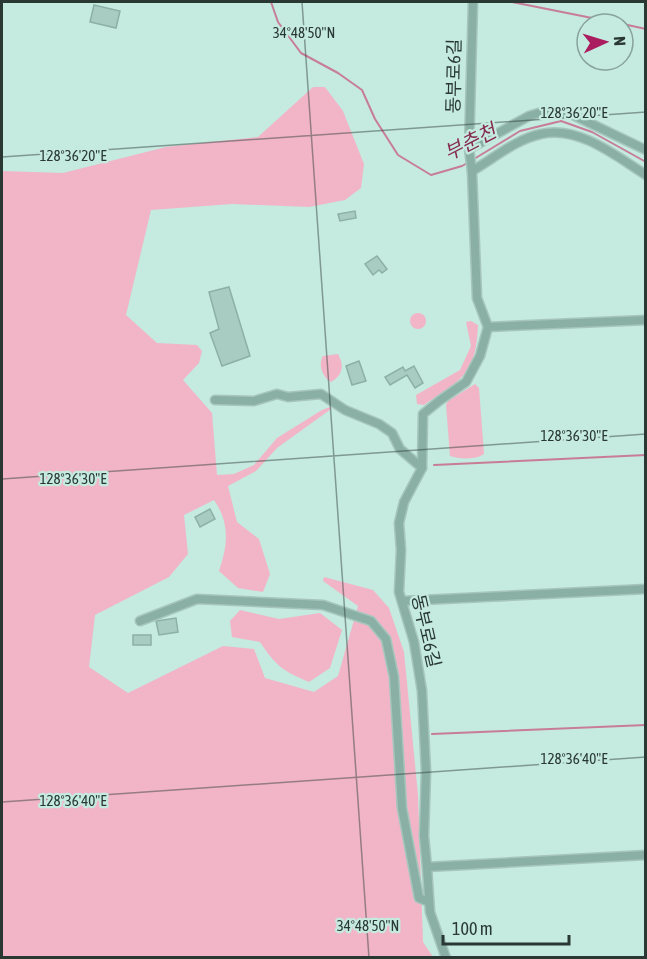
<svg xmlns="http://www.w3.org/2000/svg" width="647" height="959" viewBox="0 0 647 959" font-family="'Asap Condensed','Noto Sans KR',sans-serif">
	<rect width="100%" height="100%" fill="#c5eadf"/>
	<!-- green -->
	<g fill="#f1b5c7">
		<path d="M313,87H325L343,111L364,164L361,188L345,200L309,207L232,204L151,210L126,315L157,343L197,345L202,351L199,363L183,380L212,413L217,475L234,474L254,465L277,438L322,410L330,407L331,409L277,448L256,471L228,486L237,522L259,539L270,574L263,592L238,588L219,571C228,545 230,523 214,500L184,515L188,554L169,577L95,615L89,667L128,693L223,646L254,649L265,678L314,692L338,676L358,606L323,581L324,577L373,590L389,608L404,652L418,795L423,942L433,957L2,958V171L63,173L166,147L258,137Z"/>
		<circle cx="418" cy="321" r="8"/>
		<path d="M471,321L478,325C476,375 462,379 424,405L417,404L416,395L460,370L471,346L466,322Z"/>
		<path d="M338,354C345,366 342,376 331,382C322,377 318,364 323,356Z"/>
		<path d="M475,384L479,388L484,454C476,460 459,459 450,456L446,405L448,401Z"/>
		<path d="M240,610L279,619L320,613L342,630L330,668L309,682C283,671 276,666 260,642L232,637L230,621Z"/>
	</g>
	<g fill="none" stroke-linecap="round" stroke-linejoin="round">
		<!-- stream -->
		<g stroke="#c87d96" stroke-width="2">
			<polyline points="271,2 278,22 301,53 338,73 362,90 375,119 398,155 431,175 462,166 469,162"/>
			<polyline points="512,2 622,24"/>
			<polyline points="623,24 646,29"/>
			<polyline points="474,159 520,131 561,121 592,132 646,162"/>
			<polyline points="434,465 646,455"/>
			<polyline points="432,734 646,725"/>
		</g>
	</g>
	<!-- building -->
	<g fill="#a8ccc2" stroke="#8cb0a5" stroke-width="1.5">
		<polygon points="94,5 120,11 116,28 90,22"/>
		<polygon points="355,211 356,218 340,221 338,214"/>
		<polygon points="377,256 387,269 382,273 379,270 373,275 365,264"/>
		<polygon points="229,287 250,356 222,366 210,333 219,329 209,292"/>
		<polygon points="359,361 366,381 352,385 346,366"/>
		<polygon points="414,366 423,383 415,388 407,375 390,385 385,377 403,367 405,371"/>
		<polygon points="210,509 215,519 200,527 195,517"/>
		<polygon points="176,618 178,632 159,635 156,621"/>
		<rect x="133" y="635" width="18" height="10"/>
	</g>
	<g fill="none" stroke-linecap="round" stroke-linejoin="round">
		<!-- minor casing -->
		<g stroke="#a6c6bd" stroke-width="11">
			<g id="minor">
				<polyline points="473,2 469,149 472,171 477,298 488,327 480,356 466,382 439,401 423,414 422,468 404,502 399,523 401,550 399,592 414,642 422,691 426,771 424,836 427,867 646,855"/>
				<polyline points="469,149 529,116 542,112 571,114 646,150"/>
				<path d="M472,171C493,159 516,139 541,134C578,125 616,156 646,175"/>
				<polyline points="488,327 646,320"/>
				<polyline points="215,400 254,401 277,394 288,397 321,394 345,410 379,424 392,433 400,449 422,468"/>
				<polyline points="402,601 646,589"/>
				<polyline points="140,621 197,599 323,605 371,621 386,639 394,677 402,808 419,898 429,902"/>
				<polyline points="427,867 430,912 446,958"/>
			</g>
		</g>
		<!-- minor -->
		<use href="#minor" stroke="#8ab0a5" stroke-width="8"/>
	</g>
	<!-- ticks -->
	<path fill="none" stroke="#293833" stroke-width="1.5" stroke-opacity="0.45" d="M302,2L369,958M2,157L646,112M2,479L646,434M2,802L646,757"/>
	<g text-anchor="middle" stroke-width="4.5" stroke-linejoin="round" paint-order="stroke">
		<!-- street labels -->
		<g font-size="18" fill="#293833" stroke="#c5eadf">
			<text transform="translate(454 76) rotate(-89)" y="6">동부로6길</text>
			<text transform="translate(426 631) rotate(77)" y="6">동부로6길</text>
		</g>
		<!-- water labels -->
		<g font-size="20" font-style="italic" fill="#862c51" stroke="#c5eadf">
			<text transform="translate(470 142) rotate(-27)" y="7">부춘천</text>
		</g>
	</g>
	<g font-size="15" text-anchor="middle" fill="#293833" stroke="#c5eadf" stroke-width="4.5" stroke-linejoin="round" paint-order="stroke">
		<text x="304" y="38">34°48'50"N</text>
		<text x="574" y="118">128°36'20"E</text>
		<text x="73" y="161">128°36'20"E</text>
		<text x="574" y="441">128°36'30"E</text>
		<text x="73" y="484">128°36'30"E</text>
		<text x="574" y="764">128°36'40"E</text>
		<text x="73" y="806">128°36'40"E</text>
		<text x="368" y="931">34°48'50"N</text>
	</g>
	<!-- border -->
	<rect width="647" height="959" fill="none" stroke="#293833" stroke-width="6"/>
	<!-- north arrow -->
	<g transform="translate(605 42) rotate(86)"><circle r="28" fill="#c5eadf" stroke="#87a39a" stroke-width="1.5"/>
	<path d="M0-4.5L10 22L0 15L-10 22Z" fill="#aa1e5f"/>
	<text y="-9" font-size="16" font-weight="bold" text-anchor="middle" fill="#293833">N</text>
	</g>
	<!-- scale -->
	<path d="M443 935v9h126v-9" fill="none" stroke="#293833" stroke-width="3"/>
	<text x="452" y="935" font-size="18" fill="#293833" stroke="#c5eadf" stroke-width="4.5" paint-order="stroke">100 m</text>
</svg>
